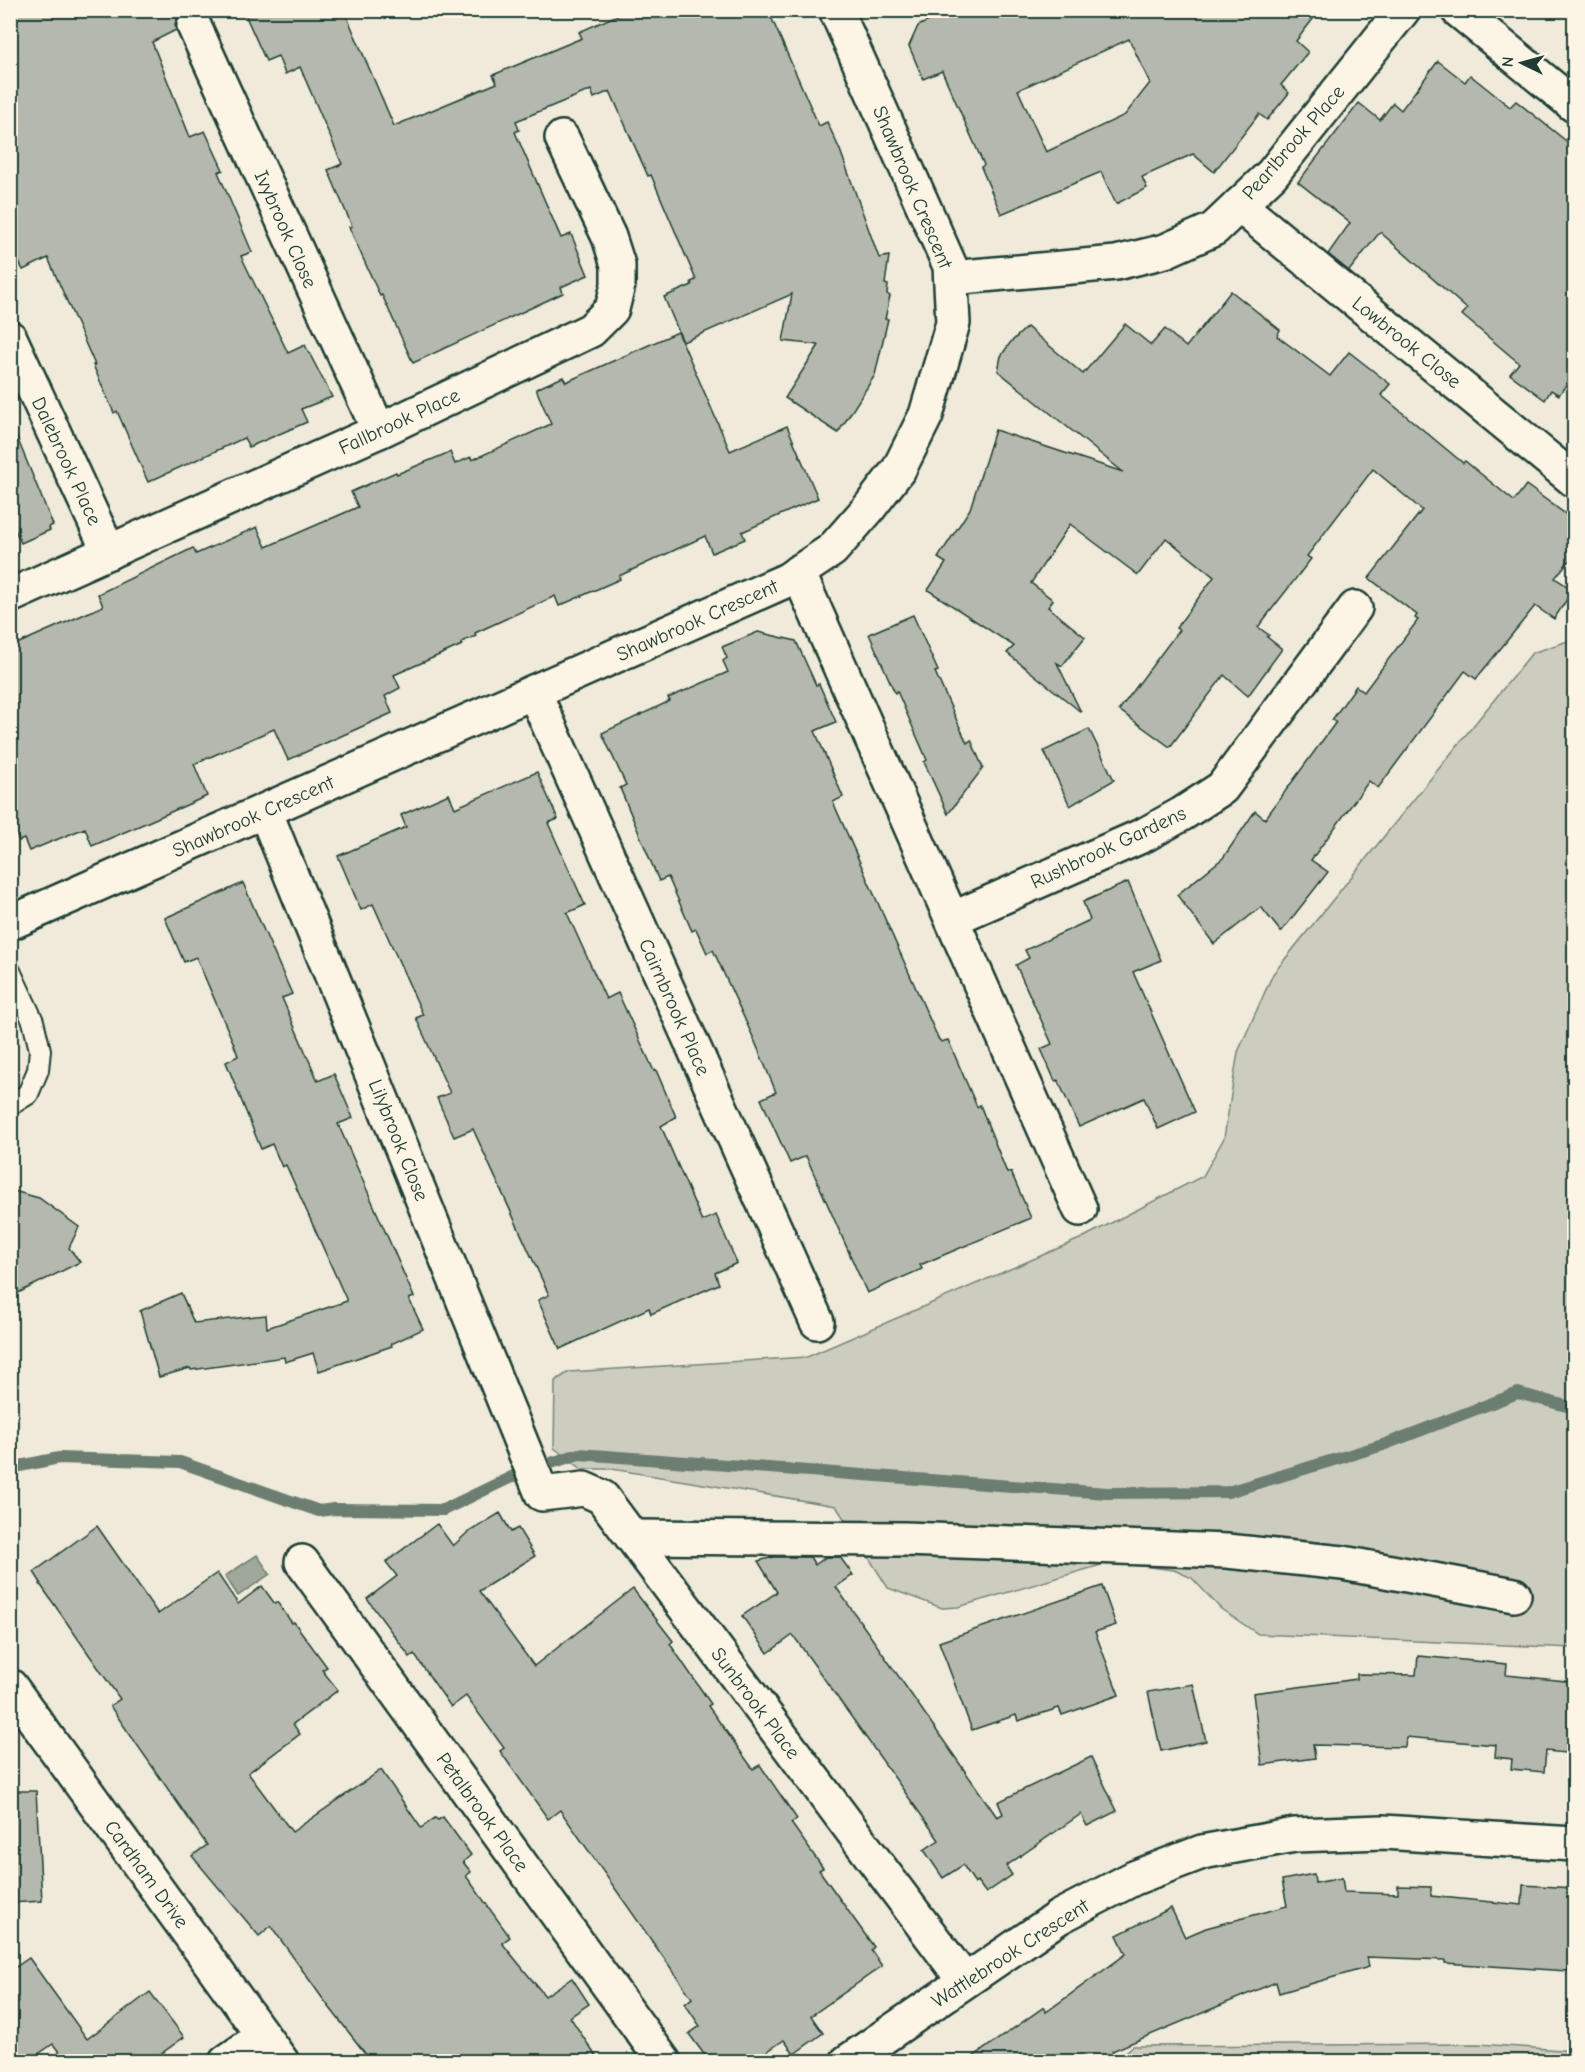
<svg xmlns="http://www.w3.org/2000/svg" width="1585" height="2072" viewBox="0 0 1585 2072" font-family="'Comic Neue',sans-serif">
	<rect width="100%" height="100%" fill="#efeada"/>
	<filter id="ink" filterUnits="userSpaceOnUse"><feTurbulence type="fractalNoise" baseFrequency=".0167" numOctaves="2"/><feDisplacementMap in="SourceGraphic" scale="12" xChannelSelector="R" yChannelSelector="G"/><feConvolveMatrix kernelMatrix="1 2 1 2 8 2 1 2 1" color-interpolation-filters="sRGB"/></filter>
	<g filter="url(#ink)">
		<!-- green -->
		<g fill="#cccdbf" stroke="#76857a" stroke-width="1.5">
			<polygon points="1574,639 1574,1648 1258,1634 1221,1609 1192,1578 1174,1570 1111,1562 958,1607 942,1608 888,1588 836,1506 612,1469 582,1469 554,1448 555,1381 569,1372 807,1357 1082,1238 1203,1176 1224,1138 1238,1052 1273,974 1532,653"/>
			<polygon points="1479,2044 1574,2051 1574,2062 1114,2062 1133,2046"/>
		</g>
		<!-- water -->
		<polygon fill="#9fa89a" stroke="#6c7d71" stroke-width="1.5" points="257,1555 270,1574 238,1596 225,1576"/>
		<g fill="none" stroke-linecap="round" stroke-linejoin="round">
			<!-- stream -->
			<polyline stroke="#6c7d71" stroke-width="12" points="10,1468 59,1458 180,1462 319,1511 334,1509 443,1510 520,1473 579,1454 1107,1493 1228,1492 1383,1445 1518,1393 1574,1408"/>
		</g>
		<!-- building -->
		<g fill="#b5b9ad" stroke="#1f3d34" stroke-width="1.5" fill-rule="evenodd">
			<polygon points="26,10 184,10 178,16 175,24 176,30 152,42 190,137 205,131 223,170 218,172 252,252 241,256 288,353 305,345 332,397 301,409 307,422 249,447 244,438 148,482 117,411 114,413 93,365 95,365 48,258 23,270 10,244 10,18"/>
			<polygon points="243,10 344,10 394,126 497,83 493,75 582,38 579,32 629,10 768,10 819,126 827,122 840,150 879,258 889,256 885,284 888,285 887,294 890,296 885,319 888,319 875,375 838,433 785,398 819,345 783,341 792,294 683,342 664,297 692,285 691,282 696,280 651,175 648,176 610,91 594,98 591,90 516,121 519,130 515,132 561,238 571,234 588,275 561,287 563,293 413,363 382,295 380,296 349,227 352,226 328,170 342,164 300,67 285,74 278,56 266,61"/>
			<path d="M952,10H1320L1296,41L1308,52L1281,85L1289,93L1267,120L1259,114L1214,172L1193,154L1142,177L1147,188L1116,204L1101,172L1001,214L981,167L984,165L942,71L923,79L909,46L918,26ZM1129,39L1150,83L1125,115L1046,152L1018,90Z"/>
			<polygon points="1438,61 1465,82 1470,75 1510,107 1516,101 1575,148 1575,372 1559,395 1551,390 1545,400 1510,374 1519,363 1462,315 1467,309 1380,232 1349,271 1328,254 1350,223 1298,182 1359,103 1380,120 1393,103 1401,110"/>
			<polygon points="1231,291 1280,330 1277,336 1330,376 1349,352 1390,384 1381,395 1463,463 1465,461 1514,501 1526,485 1575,521 1575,553 1555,578 1573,590 1554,619 1535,606 1476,679 1465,671 1378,788 1369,781 1311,860 1328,872 1281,932 1261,907 1214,944 1177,895 1223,858 1255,811 1265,819 1336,722 1332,720 1356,686 1364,692 1418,620 1415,618 1417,615 1369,578 1422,510 1373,469 1307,556 1311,559 1258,627 1269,635 1267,637 1282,649 1248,696 1224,675 1170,747 1119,710 1179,630 1176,628 1214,577 1166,538 1138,575 1070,524 1031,583 1053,600 1048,607 1085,637 1062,666 1057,663 1081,712 1007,653 1014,646 928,590 946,563 938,558 970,509 995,430 1123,472 998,371 1001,356 1010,343 1027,327 1083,374 1125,324 1151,345 1165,329 1186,347"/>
			<polygon points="678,332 730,451 787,426 818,498 742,532 745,539 712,553 705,536 619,576 620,579 559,606 555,596 475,633 476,636 461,642 462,645 394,675 400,688 385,696 392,713 288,760 274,729 194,764 207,796 141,825 92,846 85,828 29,851 24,839 19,841 10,821 10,647 103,606 98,594 193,548 196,554 257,527 266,547 358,507 351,492 396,472 397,474 450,452 455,464 471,457 472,460 551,424 536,389 563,377 566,382"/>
			<polygon points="11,423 53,525 49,527 50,530 21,543 10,519"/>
			<polygon points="913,615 938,671 935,672 967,743 971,740 983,768 948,814 924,762 927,760 897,691 895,693 869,634"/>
			<polygon points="758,632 796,641 816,685 819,684 836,722 815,731 843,797 833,802 938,1038 941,1042 948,1040 977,1107 980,1105 1007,1173 1011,1172 1031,1218 920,1265 922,1269 867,1293 806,1156 790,1163 761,1099 776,1092 753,1037 713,950 707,953 696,929 692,931 668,877 659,881 620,788 626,785 602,733 670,701 668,698 728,672 723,661 727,658 722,647"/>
			<polygon points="1089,729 1114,780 1070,806 1044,751"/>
			<polygon points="537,772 558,819 548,823 585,905 567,913 606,999 618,993 654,1071 656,1070 676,1117 661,1126 702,1221 716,1215 737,1263 715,1273 719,1284 651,1314 649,1308 560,1349 538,1300 549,1295 473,1129 454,1137 437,1098 450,1093 416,1018 423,1015 373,904 361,910 338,856 406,827 401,815 449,794 455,808"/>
			<polygon points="1128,882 1161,960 1133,972 1195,1112 1158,1129 1144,1098 1079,1127 1058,1080 1055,1081 1041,1049 1052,1044 1016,965 1029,958 1025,950 1090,920 1083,902"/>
			<polygon points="243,883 292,994 282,998 318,1081 334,1074 353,1118 338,1124 414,1297 409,1299 423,1329 391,1344 392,1346 319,1371 313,1353 285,1362 284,1357 191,1370 190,1368 159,1377 140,1311 181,1293 194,1323 266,1315 267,1328 347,1301 286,1165 282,1167 272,1144 261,1149 226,1062 238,1056 233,1042 196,957 184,962 165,918"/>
			<polygon points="10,1190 39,1198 79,1227 69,1248 80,1262 10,1297"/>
			<polygon points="500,1513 511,1532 518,1528 535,1556 479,1591 534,1666 633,1589 673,1641 670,1644 711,1704 708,1706 753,1769 760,1765 797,1819 791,1823 823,1868 819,1870 874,1947 871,1950 882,1966 811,2016 823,2033 794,2054 784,2040 753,2061 709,2061 689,2034 700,2026 685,2004 692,1998 560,1810 548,1819 500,1751 504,1748 466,1696 451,1707 414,1654 410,1657 367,1599 397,1576 386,1562 437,1524 453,1546 467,1533"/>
			<polygon points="97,1526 158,1614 217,1573 238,1604 262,1586 275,1604 277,1602 292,1623 294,1622 327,1667 322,1670 338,1690 293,1724 300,1734 248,1773 292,1832 381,1770 421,1828 435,1818 438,1820 443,1817 471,1855 463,1862 471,1872 466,1876 510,1937 502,1943 545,1996 572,1978 589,2004 570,2017 599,2061 371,2061 323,1999 271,1926 259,1936 192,1856 207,1845 110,1706 120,1699 40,1584 41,1583 34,1572"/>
			<polygon points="774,1557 810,1557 815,1565 826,1557 840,1557 853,1575 836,1587 997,1817 1003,1814 998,1802 1091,1757 1117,1811 1087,1826 1081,1814 1006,1866 1012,1875 986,1893 977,1881 975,1883 963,1865 943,1878 924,1850 939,1840 793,1635 768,1653 742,1616 777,1592 758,1561"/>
			<polygon points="1102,1586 1116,1625 1095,1632 1119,1695 1062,1715 1059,1708 1018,1721 1016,1715 972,1730 939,1642"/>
			<polygon points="1418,1656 1507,1664 1506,1675 1575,1682 1575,1754 1546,1751 1544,1772 1511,1769 1512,1759 1495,1757 1496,1745 1406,1737 1405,1747 1313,1745 1315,1758 1262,1765 1253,1693 1357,1679 1357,1674 1416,1675"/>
			<polygon points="1193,1684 1206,1741 1161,1751 1148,1692"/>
			<polygon points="10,1791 36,1791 42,1901 10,1903"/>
			<polygon points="1314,1874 1315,1883 1342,1878 1344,1892 1398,1894 1398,1886 1431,1887 1431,1896 1522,1905 1523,1885 1574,1888 1568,1971 1445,1963 1445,1960 1367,1957 1369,1967 1279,1993 1276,1982 1112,2051 1119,2061 967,2061 1044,2007 1046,2012 1126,1954 1117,1935 1171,1908 1185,1937 1206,1928 1287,1906 1282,1880"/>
			<polygon points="29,1958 87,2039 150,1992 184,2037 151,2061 57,2061 63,2057 53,2044 28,2061 10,2061 10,1971"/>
		</g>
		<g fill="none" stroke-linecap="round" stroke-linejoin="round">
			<!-- service casing -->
			<g stroke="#1f3d34" stroke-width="24">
				<polyline id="service" points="10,971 33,1021 40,1050 38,1070 28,1094 10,1105"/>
			</g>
			<!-- minor casing -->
			<g stroke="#1f3d34" stroke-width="38">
				<g id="minor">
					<polyline points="1458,10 1574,105"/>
					<polyline points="194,26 379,431"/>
					<polyline points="1239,205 1574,480"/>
					<polyline points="951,278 1116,263 1165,251 1214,229 1272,174 1403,10"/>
					<polyline points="10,338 109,552"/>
					<polyline points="798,572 1080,1209"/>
					<polyline points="10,596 379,431 591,330 612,309 618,285 618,265 609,237 562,138"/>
					<polyline points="534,692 817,1322"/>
					<polyline points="265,811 542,1494 584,1489 602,1497 964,1980"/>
					<polyline points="952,919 1146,834 1182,814 1222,788 1355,608"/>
					<polyline points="10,923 787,580 832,550 869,508 899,469 926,415 953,323 950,266 836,10"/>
					<polyline points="632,1537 905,1539 1227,1551 1343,1563 1514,1595"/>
					<polyline points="302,1562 664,2062"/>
					<polyline points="226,2062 263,2036"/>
					<polyline points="847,2062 1059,1917 1134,1878 1202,1852 1295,1835 1383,1832 1574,1844"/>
				</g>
			</g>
			<!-- tertiary casing -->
			<g stroke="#1f3d34" stroke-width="38">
				<polyline id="tertiary" points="10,1686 282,2062"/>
			</g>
			<!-- service -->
			<use href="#service" stroke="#fcf5e5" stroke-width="20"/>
			<!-- minor -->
			<use href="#minor" stroke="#fcf5e5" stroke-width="33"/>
			<!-- tertiary -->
			<use href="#tertiary" stroke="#fcf5e5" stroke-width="33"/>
		</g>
	</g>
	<g text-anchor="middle" stroke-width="4.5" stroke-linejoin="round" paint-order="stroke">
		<!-- street labels -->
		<g font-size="20" fill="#1f3d34" stroke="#fcf5e5">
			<text transform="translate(1293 142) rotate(-49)" y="7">Pearlbrook Place</text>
			<text transform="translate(913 187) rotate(67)" y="7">Shawbrook Crescent</text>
			<text transform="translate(286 229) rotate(66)" y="7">Ivybrook Close</text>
			<text transform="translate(1407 342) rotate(39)" y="7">Lowbrook Close</text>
			<text transform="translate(399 421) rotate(-25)" y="7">Fallbrook Place</text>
			<text transform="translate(67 461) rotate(65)" y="7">Dalebrook Place</text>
			<text transform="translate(697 620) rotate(-24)" y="7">Shawbrook Crescent</text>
			<text transform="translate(253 816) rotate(-24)" y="7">Shawbrook Crescent</text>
			<text transform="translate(1108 847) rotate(-25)" y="7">Rushbrook Gardens</text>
			<text transform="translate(675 1007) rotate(66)" y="7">Cairnbrook Place</text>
			<text transform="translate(399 1140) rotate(68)" y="7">Lilybrook Close</text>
			<text transform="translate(756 1703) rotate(53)" y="7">Sunbrook Place</text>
			<text transform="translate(483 1812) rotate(54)" y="7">Petalbrook Place</text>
			<text transform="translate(147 1874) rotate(54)" y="7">Cardham Drive</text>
			<text transform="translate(1010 1953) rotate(-33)" y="7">Wattlebrook Crescent</text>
		</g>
	</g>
	<!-- margin -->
	<rect width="1585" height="2072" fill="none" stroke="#fcf5e5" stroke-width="36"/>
	<rect x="18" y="18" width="1549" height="2036" fill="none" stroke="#1f3d34" stroke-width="2" filter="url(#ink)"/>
	<!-- north arrow -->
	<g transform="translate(1522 63) rotate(275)" stroke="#fcf5e5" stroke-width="4.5" paint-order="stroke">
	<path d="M0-4.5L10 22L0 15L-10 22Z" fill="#1f3d34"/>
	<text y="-9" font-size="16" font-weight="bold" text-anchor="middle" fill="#1f3d34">N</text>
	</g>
</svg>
